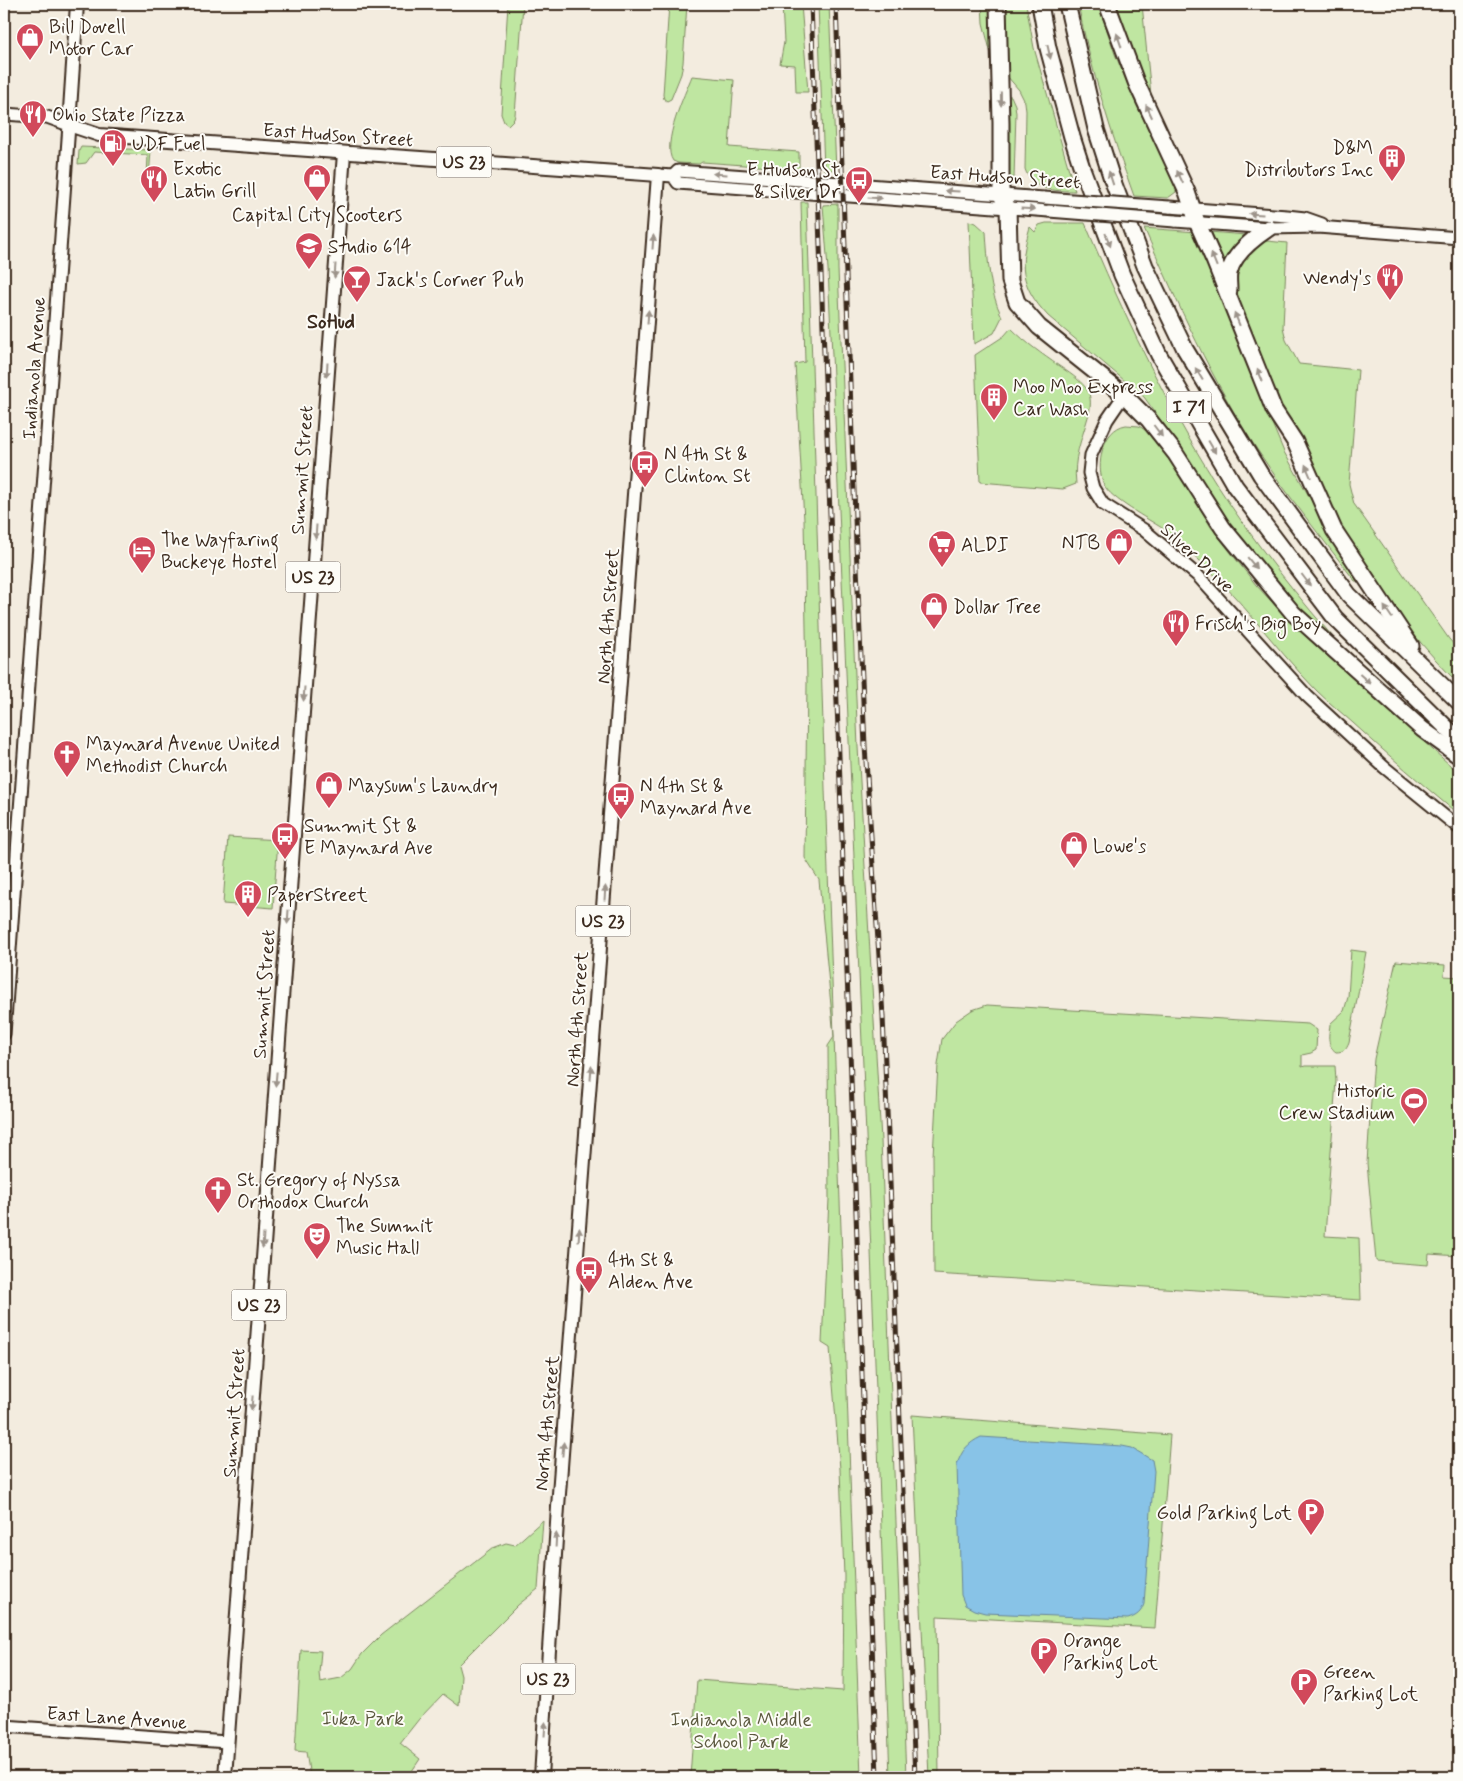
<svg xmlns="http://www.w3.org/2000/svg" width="1463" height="1781" viewBox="0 0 1463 1781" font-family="Mynerve,sans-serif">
	<rect width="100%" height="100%" fill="#f3ecdf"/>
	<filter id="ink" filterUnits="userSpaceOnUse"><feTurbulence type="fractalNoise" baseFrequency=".02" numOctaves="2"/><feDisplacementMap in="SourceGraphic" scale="10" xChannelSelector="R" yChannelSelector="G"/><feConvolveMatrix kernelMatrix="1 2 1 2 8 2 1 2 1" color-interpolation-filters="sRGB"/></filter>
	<g filter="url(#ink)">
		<!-- green -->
		<g fill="#bfe6a1" stroke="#7d8860">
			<polygon points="508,4 523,4 515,115 514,119 508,125 504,122 501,114"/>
			<polygon points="669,4 687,4 683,63 681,74 671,99 667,101 664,99 663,95"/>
			<polygon points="782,4 801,4 808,92 796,92 795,65 780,64 784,42"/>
			<polygon points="818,4 829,4 836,170 824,170"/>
			<polygon points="982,4 993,4 995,53 991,54 983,23"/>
			<path d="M1004,4H1026L1034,48L1075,191C1055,191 1032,191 1025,169L1026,111L1025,102L1019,90L1007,76Z"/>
			<path d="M1078,4H1098L1115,54L1136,104L1176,187V192L1168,198L1134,196C1111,133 1091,70 1078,4Z"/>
			<polygon points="1112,4 1142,4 1151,95 1147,96"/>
			<path d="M692,76L734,80L729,147L799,152V169L702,162L699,164L678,163L673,161C661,144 685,94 692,76Z"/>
			<polygon points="1007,96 1011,96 1015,105 1016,113 1014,178 1009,178"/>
			<polygon points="81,147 151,150 149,178 147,178 148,155 94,152 86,163 78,164 79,151"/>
			<polygon points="801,202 807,202 825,789 861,1777 690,1777 697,1680 843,1691 844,1576 840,1469 830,1348 822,1343 829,1199 828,1046 834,1037 819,880 805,858 807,683 804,520 795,364 805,362"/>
			<polygon points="838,204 838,269 858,747 881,1140 906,1777 890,1777 871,1251 837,463 828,269 823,205"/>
			<path d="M969,221L976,223L986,232C988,261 989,290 1002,317L994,333L974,344Z"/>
			<path d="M1046,223H1085C1123,313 1164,401 1216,483C1254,543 1299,598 1345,651L1302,613L1242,547L1167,429L1144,397L1048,316C1019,285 1019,265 1030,227L1035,232L1039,225Z"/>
			<path d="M1144,228L1196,232L1200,235L1249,369L1284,452L1357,581H1355C1322,538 1288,496 1258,451C1212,381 1178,304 1144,228Z"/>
			<polygon points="1209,232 1246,235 1245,238 1232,250 1222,269"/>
			<path d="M1260,241L1261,243L1267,241L1287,243L1283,327L1286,340L1299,364L1358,370L1349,484L1354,504L1449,639L1459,650V684C1393,619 1343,539 1302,456C1275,403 1256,346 1234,291C1232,264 1241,258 1260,241Z"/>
			<path d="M1011,328C1026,343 1042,354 1059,366C1068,372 1079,379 1086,388C1092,396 1091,408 1088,417C1081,442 1073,457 1076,484L1063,489L980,482L975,355L1004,336Z"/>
			<path d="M1126,425L1139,426L1145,430L1177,468L1211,527L1256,585L1285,616L1317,647L1459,773V815C1423,785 1388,755 1353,723C1341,712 1328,702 1316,690C1272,645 1236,591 1188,550C1180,542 1171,535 1162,528C1148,519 1111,499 1104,485C1095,466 1102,429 1126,425Z"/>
			<polygon points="228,837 278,840 273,908 223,904"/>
			<path d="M1351,950L1366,952L1349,1042C1346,1049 1344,1052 1336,1052C1326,1045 1329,1035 1330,1024L1344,1011L1348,997Z"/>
			<polygon points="1396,961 1445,965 1444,976 1459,977 1459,1256 1429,1254 1428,1265 1376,1261 1367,1163 1372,1086 1374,1059"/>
			<polygon points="987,1005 1308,1024 1317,1030 1316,1050 1311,1053 1302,1055 1302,1067 1305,1066 1335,1066 1336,1081 1325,1236 1359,1238 1361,1300 934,1274 933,1156 938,1065 942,1039 956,1021 972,1010"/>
			<polygon points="912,1415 1170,1435 1155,1628 937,1616 939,1777 929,1777"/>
			<polygon points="543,1520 538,1589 518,1605 458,1665 461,1676 459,1706 443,1694 419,1719 400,1743 420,1759 408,1777 310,1777 306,1752 295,1751 301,1650 321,1651 319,1673 320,1682 341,1678 352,1669 362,1654 381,1635 493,1548 506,1543 515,1545"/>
		</g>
		<!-- water -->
		<path fill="#88c3e7" stroke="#698697" d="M981,1437L1122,1446L1132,1448L1152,1460L1154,1471L1144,1604C1141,1613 1137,1616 1128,1619L985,1613L974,1610L965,1605L961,1595L957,1465C961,1451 968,1443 981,1437Z"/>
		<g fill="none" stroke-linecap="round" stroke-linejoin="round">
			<!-- secondary casing -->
			<g stroke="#3b2a1e" stroke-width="15">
				<g id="secondary">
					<polyline points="4,114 47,117 69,125 4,1034"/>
					<polyline points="658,175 673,176 678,183 1049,211"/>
					<polyline points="673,176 678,171 1044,198"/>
					<polyline points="1169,207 1287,216 1305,218 1322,224"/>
					<polyline points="1175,221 1269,228 1318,227 1459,238"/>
					<polyline points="1124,395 1107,420 1091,455 1089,473 1093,488 1103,504 1144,530 1198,576 1307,696 1384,767 1459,828"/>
					<polyline points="4,1726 227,1742"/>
				</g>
			</g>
			<!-- primary casing -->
			<g stroke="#3b2a1e" stroke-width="16">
				<g id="primary">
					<polyline points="77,4 69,125 99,135 658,175 558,1507 541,1777"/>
					<polyline points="225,1777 344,153"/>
				</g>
			</g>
			<!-- highway casing -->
			<g stroke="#3b2a1e" stroke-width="19">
				<g id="highway">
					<polyline points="998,4 1001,123 1001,195 1008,208 1010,281 1017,302 1039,327 1124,395 1149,420 1175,453 1223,528 1293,613 1422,729 1459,756"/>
					<polyline points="1040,4 1048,48 1072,137 1083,171 1122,275 1159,355 1235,486 1335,618 1459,740"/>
					<polyline points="1067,4 1096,129 1112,179 1145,266 1185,349 1261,475 1349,595 1459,702"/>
					<polyline points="1107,4 1136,82 1187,192 1197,222 1214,260 1274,410 1295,442 1334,530 1411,646"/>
					<path d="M1229,290C1229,284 1228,278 1229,273C1233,254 1254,238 1269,228"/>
				</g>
			</g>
			<!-- secondary -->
			<use href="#secondary" stroke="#fdfcf7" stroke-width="11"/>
			<!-- primary -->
			<use href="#primary" stroke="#fdfcf7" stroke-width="12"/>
			<!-- highway -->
			<use href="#highway" stroke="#fdfcf7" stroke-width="15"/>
			<!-- rail casing -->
			<g stroke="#3b2a1e" stroke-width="5">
				<g id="rail">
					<polyline points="811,4 877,1777"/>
					<polyline points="836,4 856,544 865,746 883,1016 915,1777"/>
				</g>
			</g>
			<!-- rail -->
			<use href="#rail" stroke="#fdfcf7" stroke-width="3" stroke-dasharray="9" stroke-linecap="butt"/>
			<!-- secondary-bridge casing -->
			<g stroke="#3b2a1e" stroke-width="15" stroke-linecap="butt">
				<g id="secondary-bridge">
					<polyline points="1044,198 1169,207"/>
					<polyline points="1049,211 1175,221"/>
				</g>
			</g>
			<!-- secondary-bridge -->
			<use href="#secondary-bridge" stroke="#fdfcf7" stroke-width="11"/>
		</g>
		<!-- one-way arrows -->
		<defs><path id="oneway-solid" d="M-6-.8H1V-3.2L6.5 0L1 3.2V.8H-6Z" transform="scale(1.25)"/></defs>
		<g fill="#9c938a">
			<use href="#oneway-solid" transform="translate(1119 40) rotate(-109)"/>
			<use href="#oneway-solid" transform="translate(1049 52) rotate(77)"/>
			<use href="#oneway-solid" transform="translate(1001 99) rotate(89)"/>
			<use href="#oneway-solid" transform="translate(1149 111) rotate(-115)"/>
			<use href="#oneway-solid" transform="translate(720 174) rotate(-176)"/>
			<use href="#oneway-solid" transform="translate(1180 177) rotate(-115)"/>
			<use href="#oneway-solid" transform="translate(1111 178) rotate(-108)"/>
			<use href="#oneway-solid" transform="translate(952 191) rotate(-176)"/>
			<use href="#oneway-solid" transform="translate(875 198) rotate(4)"/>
			<use href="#oneway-solid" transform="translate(1028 209) rotate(3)"/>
			<use href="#oneway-solid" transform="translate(1256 214) rotate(-176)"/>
			<use href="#oneway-solid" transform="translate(1108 240) rotate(69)"/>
			<use href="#oneway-solid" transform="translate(653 242) rotate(-86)"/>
			<use href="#oneway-solid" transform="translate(1214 260) rotate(-112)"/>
			<use href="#oneway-solid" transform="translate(335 271) rotate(94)"/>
			<use href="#oneway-solid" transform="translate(648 317) rotate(-86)"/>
			<use href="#oneway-solid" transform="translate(1237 319) rotate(-112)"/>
			<use href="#oneway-solid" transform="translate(327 370) rotate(94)"/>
			<use href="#oneway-solid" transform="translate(1199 374) rotate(-121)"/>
			<use href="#oneway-solid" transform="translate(1260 375) rotate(-112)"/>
			<use href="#oneway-solid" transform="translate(1158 431) rotate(53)"/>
			<use href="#oneway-solid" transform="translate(1212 447) rotate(60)"/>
			<use href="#oneway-solid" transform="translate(1308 471) rotate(-113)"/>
			<use href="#oneway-solid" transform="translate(316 532) rotate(94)"/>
			<use href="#oneway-solid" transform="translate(1252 563) rotate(51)"/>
			<use href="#oneway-solid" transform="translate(1306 580) rotate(53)"/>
			<use href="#oneway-solid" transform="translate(1388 612) rotate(-124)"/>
			<use href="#oneway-solid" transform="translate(1365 679) rotate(42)"/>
			<use href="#oneway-solid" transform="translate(304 694) rotate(94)"/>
			<use href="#oneway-solid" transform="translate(605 893) rotate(-86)"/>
			<use href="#oneway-solid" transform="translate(288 917) rotate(94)"/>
			<use href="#oneway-solid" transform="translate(591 1073) rotate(-86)"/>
			<use href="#oneway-solid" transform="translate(276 1079) rotate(95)"/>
			<use href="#oneway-solid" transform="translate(579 1235) rotate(-86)"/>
			<use href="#oneway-solid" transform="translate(263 1241) rotate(94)"/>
			<use href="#oneway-solid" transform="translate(252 1403) rotate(95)"/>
			<use href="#oneway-solid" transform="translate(563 1449) rotate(-85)"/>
			<use href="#oneway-solid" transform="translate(556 1540) rotate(-87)"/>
			<use href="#oneway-solid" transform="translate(545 1729) rotate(-86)"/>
		</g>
	</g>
	<!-- icons -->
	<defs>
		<g id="shop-pin" transform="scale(1.4375)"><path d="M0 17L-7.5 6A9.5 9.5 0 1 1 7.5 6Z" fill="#d1495b" stroke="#fdfcf7"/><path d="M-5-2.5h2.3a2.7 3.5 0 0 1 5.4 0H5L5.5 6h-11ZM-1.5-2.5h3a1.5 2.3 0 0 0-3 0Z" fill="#fff"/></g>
		<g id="restaurant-pin" transform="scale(1.4375)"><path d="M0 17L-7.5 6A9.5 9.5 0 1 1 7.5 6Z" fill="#d1495b" stroke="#fdfcf7"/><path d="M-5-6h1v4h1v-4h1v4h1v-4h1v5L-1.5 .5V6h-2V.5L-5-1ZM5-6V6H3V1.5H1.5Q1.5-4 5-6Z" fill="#fff"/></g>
		<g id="fuel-pin" transform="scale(1.4375)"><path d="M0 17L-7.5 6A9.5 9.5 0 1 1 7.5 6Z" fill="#d1495b" stroke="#fdfcf7"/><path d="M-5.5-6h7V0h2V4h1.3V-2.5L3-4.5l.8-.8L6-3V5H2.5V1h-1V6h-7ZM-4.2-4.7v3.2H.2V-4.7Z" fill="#fff"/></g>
		<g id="building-pin" transform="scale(1.4375)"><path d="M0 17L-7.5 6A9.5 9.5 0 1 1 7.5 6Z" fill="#d1495b" stroke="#fdfcf7"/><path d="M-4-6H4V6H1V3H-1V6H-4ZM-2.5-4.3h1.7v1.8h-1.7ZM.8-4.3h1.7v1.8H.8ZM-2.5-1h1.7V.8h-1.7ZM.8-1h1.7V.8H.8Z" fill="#fff"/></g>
		<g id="bus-pin" transform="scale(1.4375)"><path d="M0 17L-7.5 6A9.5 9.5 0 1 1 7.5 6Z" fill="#d1495b" stroke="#fdfcf7"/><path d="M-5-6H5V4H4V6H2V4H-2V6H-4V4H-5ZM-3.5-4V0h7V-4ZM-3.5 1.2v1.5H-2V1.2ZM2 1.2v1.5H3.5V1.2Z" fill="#fff"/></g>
		<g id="school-pin" transform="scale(1.4375)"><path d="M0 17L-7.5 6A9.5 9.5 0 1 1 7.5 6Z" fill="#d1495b" stroke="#fdfcf7"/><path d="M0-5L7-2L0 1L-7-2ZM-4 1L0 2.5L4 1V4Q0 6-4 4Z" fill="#fff"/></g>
		<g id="bar-pin" transform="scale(1.4375)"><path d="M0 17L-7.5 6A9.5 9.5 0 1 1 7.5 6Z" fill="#d1495b" stroke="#fdfcf7"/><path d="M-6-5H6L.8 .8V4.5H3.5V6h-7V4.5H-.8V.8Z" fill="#fff"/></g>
		<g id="supermarket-pin" transform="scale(1.4375)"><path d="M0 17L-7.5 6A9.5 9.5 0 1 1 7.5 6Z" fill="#d1495b" stroke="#fdfcf7"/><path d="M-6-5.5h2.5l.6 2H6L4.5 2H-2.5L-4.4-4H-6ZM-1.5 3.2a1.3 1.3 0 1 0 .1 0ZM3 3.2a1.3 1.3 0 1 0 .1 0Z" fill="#fff"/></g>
		<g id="hotel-pin" transform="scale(1.4375)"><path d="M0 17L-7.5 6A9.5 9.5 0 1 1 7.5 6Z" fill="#d1495b" stroke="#fdfcf7"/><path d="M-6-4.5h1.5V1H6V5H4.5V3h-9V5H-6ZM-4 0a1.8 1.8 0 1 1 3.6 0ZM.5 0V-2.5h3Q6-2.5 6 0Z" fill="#fff"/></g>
		<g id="church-pin" transform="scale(1.4375)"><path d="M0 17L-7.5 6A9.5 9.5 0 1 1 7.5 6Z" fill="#d1495b" stroke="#fdfcf7"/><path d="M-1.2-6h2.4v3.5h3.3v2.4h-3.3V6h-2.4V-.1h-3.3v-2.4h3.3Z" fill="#fff"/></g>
		<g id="stadium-pin" transform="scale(1.4375)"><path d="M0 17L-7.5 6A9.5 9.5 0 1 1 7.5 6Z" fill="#d1495b" stroke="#fdfcf7"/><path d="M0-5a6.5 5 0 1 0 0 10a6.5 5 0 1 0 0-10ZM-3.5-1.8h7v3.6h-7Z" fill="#fff"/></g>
		<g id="theatre-pin" transform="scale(1.4375)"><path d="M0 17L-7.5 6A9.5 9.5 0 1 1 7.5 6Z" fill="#d1495b" stroke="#fdfcf7"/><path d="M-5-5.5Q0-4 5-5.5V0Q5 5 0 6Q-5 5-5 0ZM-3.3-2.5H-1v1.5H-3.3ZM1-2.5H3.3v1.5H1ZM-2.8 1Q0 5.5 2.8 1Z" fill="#fff"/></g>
		<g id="parking-pin" transform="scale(1.4375)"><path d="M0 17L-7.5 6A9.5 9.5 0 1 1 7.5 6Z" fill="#d1495b" stroke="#fdfcf7"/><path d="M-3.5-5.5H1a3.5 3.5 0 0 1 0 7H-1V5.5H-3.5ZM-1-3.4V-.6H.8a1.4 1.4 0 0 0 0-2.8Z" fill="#fff"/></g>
	</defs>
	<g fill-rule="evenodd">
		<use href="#shop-pin" x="30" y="37"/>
		<use href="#restaurant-pin" x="33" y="114"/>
		<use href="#fuel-pin" x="113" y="143"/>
		<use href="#building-pin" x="1392" y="158"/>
		<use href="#shop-pin" x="317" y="178"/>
		<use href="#restaurant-pin" x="154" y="179"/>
		<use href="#bus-pin" x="859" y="180"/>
		<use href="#school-pin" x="309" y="246"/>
		<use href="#restaurant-pin" x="1390" y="277"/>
		<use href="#bar-pin" x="357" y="279"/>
		<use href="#building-pin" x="994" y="397"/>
		<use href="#bus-pin" x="645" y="464"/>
		<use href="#shop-pin" x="1119" y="542"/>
		<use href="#supermarket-pin" x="942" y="544"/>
		<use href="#hotel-pin" x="142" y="550"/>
		<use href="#shop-pin" x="934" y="606"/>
		<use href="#restaurant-pin" x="1176" y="623"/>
		<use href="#church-pin" x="67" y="754"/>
		<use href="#shop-pin" x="329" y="785"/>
		<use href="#bus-pin" x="621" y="796"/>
		<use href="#bus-pin" x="285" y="836"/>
		<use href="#shop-pin" x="1074" y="845"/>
		<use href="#building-pin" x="248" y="894"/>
		<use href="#stadium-pin" x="1414" y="1101"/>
		<use href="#church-pin" x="218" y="1190"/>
		<use href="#theatre-pin" x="317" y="1236"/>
		<use href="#bus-pin" x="589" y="1270"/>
		<use href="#parking-pin" x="1311" y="1512"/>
		<use href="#parking-pin" x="1044" y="1651"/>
		<use href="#parking-pin" x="1304" y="1682"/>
	</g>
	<g text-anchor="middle" stroke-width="4" stroke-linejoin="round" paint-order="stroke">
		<!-- shield labels -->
		<g fill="#fdfcf7" stroke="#75695f" stroke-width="1">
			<rect x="436.5" y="146.5" width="55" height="31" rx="4"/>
			<rect x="1166.5" y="391.5" width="45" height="31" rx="4"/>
			<rect x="285.5" y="561.5" width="55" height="31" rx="4"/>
			<rect x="575.5" y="905.5" width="55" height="31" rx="4"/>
			<rect x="231.5" y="1289.5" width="55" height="31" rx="4"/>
			<rect x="520.5" y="1663.5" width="55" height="31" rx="4"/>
		</g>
		<g font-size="18" font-weight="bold" fill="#3b2a1e">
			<text x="464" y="168">US 23</text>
			<text x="1189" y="413">I 71</text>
			<text x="313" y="583">US 23</text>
			<text x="603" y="927">US 23</text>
			<text x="259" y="1311">US 23</text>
			<text x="548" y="1685">US 23</text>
		</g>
		<!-- poi labels -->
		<g font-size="19" fill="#3b2a1e" stroke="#fdfcf7" text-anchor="start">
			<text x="49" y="33">Bill Dovell<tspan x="49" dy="22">Motor Car</tspan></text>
			<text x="52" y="121">Ohio State Pizza</text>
			<text x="132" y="150">UDF Fuel</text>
			<text x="1373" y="154" text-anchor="end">D&amp;M<tspan x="1373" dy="22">Distributors Inc</tspan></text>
			<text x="173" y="175">Exotic<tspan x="173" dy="22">Latin Grill</tspan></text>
			<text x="840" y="176" text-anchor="end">E Hudson St<tspan x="840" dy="22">&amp; Silver Dr</tspan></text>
			<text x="317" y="221" text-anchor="middle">Capital City Scooters</text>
			<text x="328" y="253">Studio 614</text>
			<text x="1371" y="284" text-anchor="end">Wendy's</text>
			<text x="376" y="286">Jack's Corner Pub</text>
			<text x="1013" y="393">Moo Moo Express<tspan x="1013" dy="22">Car Wash</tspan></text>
			<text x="664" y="460">N 4th St &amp;<tspan x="664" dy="22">Clinton St</tspan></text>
			<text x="161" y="546">The Wayfaring<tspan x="161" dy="22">Buckeye Hostel</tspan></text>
			<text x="1100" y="549" text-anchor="end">NTB</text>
			<text x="961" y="551">ALDI</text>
			<text x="953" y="613">Dollar Tree</text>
			<text x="1195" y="630">Frisch's Big Boy</text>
			<text x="86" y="750">Maynard Avenue United<tspan x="86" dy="22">Methodist Church</tspan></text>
			<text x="348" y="792">Maysum's Laundry</text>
			<text x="640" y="792">N 4th St &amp;<tspan x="640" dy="22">Maynard Ave</tspan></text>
			<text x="304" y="832">Summit St &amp;<tspan x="304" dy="22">E Maynard Ave</tspan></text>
			<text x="1093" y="852">Lowe's</text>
			<text x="267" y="901">PaperStreet</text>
			<text x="1395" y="1097" text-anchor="end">Historic<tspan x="1395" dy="22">Crew Stadium</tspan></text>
			<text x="237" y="1186">St. Gregory of Nyssa<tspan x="237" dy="22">Orthodox Church</tspan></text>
			<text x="336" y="1232">The Summit<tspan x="336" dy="22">Music Hall</tspan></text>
			<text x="608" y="1266">4th St &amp;<tspan x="608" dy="22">Alden Ave</tspan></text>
			<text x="1292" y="1519" text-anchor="end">Gold Parking Lot</text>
			<text x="1063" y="1647">Orange<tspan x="1063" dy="22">Parking Lot</tspan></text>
			<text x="1323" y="1678">Green<tspan x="1323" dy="22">Parking Lot</tspan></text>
		</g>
		<!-- street labels -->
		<g font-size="19" fill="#3b2a1e" stroke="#fdfcf7">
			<text transform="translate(338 134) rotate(4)" y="7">East Hudson Street</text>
			<text transform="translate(1005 176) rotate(4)" y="7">East Hudson Street</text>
			<text transform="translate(33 368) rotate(-86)" y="7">Indianola Avenue</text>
			<text transform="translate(301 470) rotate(-86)" y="7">Summit Street</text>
			<text transform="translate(1198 557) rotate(43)" y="7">Silver Drive</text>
			<text transform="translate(607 616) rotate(-86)" y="7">North 4th Street</text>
			<text transform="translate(263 994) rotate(-86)" y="7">Summit Street</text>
			<text transform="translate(576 1019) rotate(-86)" y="7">North 4th Street</text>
			<text transform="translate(233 1413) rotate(-86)" y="7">Summit Street</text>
			<text transform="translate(546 1423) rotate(-85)" y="7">North 4th Street</text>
			<text transform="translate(117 1717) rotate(4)" y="7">East Lane Avenue</text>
		</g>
		<!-- park labels -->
		<g font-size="19" fill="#5c593f" stroke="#fdfcf7">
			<text x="363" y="1725">Iuka Park</text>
			<text x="741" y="1726">Indianola Middle<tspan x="741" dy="22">School Park</tspan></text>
		</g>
		<!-- neighbourhood labels -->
		<g font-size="20" font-weight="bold" fill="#3b2a1e" stroke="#fdfcf7">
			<text x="331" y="328">SoHud</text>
		</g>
	</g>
	<!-- margin -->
	<rect width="1463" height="1781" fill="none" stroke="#fdfcf7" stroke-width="20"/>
	<rect x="10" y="10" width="1443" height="1761" fill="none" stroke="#3b2a1e" stroke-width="2" filter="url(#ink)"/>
</svg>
